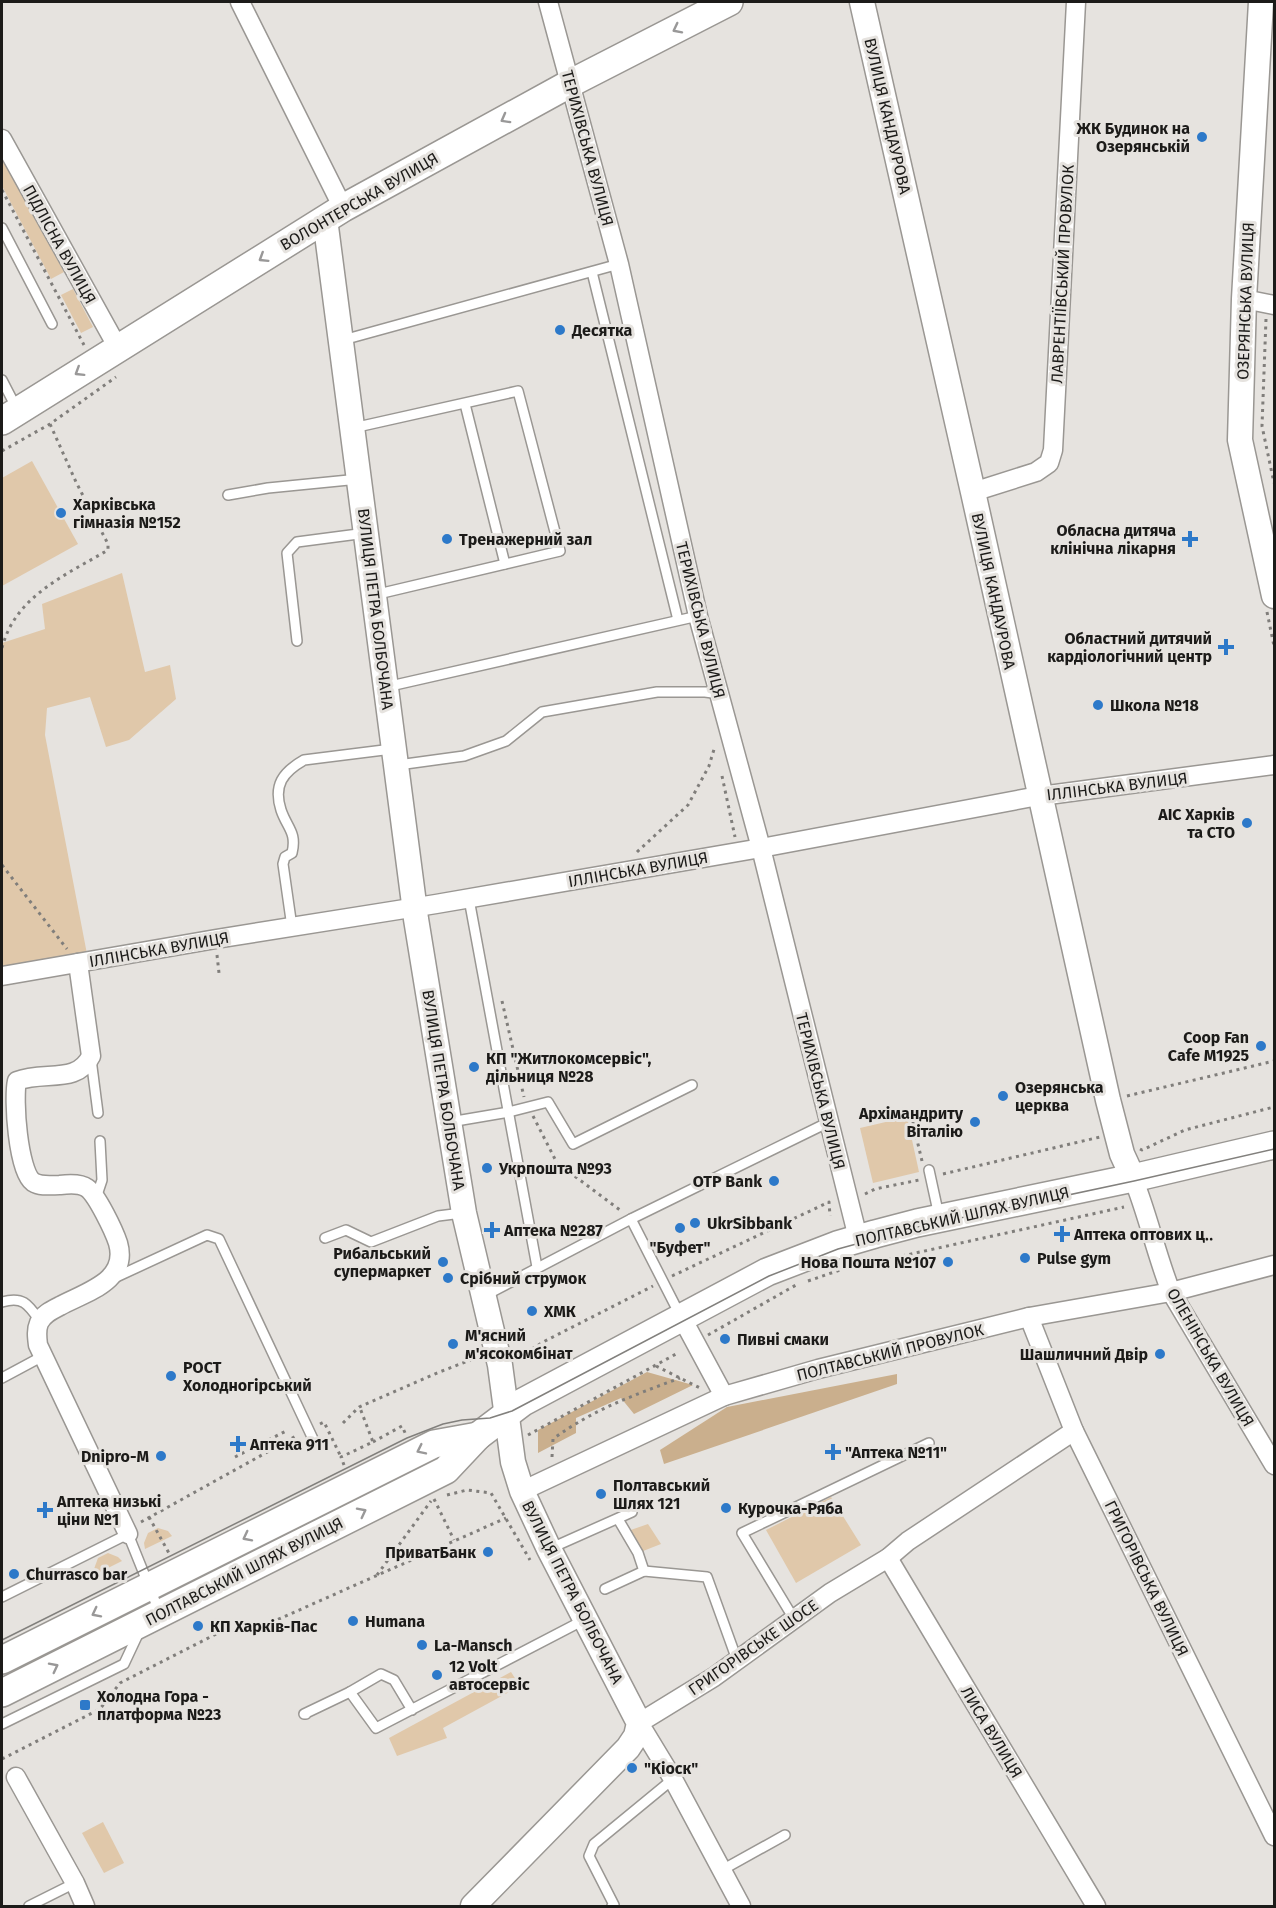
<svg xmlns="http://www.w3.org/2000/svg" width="1276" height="1908" viewBox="0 0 1276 1908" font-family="'Fira Sans',sans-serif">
	<rect width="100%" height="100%" fill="#e6e3df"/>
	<!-- green -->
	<g fill="#e0c8aa">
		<polygon points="3,160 64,272 51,279 2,186 2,161"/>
		<polygon points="73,289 93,327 81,333 61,295"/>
		<polygon points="32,461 78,544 2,586 2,478"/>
		<polygon points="122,573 145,672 170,665 176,699 129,740 106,747 90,697 47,708 45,735 87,954 2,971 2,643 45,629 42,604"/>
		<polygon points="907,1117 919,1172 873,1183 860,1128"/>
		<polygon points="831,1497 861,1545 796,1583 766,1530"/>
		<polygon points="648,1524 661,1544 638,1553 625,1532"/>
		<polygon points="158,1528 168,1531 172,1536 145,1549 144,1543 148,1533"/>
		<polygon points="108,1553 118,1557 122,1561 96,1574 94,1569 98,1558"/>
		<polygon points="511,1672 520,1686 443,1728 447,1738 397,1756 389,1738"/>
		<polygon points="103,1822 124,1863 104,1873 82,1833"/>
	</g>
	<!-- forest -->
	<g fill="#caaf8d">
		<polygon points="647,1372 693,1385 634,1414 621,1398 576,1418 576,1433 538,1453 538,1430"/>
		<polygon points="897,1374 897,1384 664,1464 660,1450 727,1407"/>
	</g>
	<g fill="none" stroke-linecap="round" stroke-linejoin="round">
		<!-- lane casing -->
		<g stroke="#9a9793" stroke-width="12">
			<g id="lane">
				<polyline points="2,228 52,324"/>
				<polyline points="592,272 678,620"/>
				<polyline points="343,340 619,264"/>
				<polyline points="2,380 17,409"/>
				<polyline points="465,404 505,564"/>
				<polyline points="353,428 518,391 560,551 374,595"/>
				<polyline points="228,495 268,488 359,479"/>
				<polyline points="297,641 287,553 297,542 366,533"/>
				<polyline points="386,687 698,616"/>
				<polyline points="398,765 464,756 506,741 542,712 657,692 705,692 720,694"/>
				<polyline points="469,899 537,1267"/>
				<path d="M292,927L283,864L285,857L292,853C297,832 287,828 281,810C273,785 283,772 304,760L392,749"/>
				<polyline points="91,1059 98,1113"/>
				<polyline points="450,1122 509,1112 548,1102 573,1144 692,1085"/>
				<polyline points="929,1170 939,1216"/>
				<polyline points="96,1198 102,1180 100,1141"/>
				<polyline points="631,1219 680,1315"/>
				<polyline points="325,1238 346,1230 371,1242 438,1216 462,1213"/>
				<polyline points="112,1279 207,1235 219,1239 313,1439"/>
				<polyline points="486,1295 631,1219 829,1122"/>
				<path d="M2,1302C23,1296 28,1304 40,1321"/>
				<polyline points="2,1378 43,1356"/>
				<polyline points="618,1519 638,1553 644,1571"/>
				<polyline points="549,1549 632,1512"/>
				<polyline points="605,1589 644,1571 707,1577 737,1660"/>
				<polyline points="2,1597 128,1534 159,1611"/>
				<polyline points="794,1619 742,1533 929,1443"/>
				<polyline points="412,1710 394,1680 381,1674 350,1692 376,1728 584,1620"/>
				<polyline points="306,1714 304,1714 350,1692"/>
				<polyline points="2,1724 124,1664 139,1632"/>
				<polyline points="722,1870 785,1835"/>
				<polyline points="29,1906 75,1883"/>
				<polyline points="612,1906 614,1905 589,1856 594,1844 673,1779"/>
			</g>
		</g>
		<!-- street casing -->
		<g stroke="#9a9793" stroke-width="21">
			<g id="street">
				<polyline points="240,2 343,208"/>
				<polyline points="548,2 619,264 698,616 761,848 858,1238"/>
				<polyline points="2,139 118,348"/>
				<polyline points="1244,299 1274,305"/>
				<polyline points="973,492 1036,472 1049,463 1053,450 1076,2"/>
				<path d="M78,963L91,1056C77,1085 44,1070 17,1081C13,1099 18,1171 33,1182C41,1187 52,1185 60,1185C68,1184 80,1183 87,1188C97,1195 114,1231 118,1243C129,1281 86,1292 60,1306C52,1310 43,1314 39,1323C36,1330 37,1337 38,1345L128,1534"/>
				<polyline points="2,976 216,939 436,904 761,848 1033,797 1274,765"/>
				<path d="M1133,1178C1148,1215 1156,1254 1171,1292L1274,1465"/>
				<polyline points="1029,1317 1074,1431 1274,1836"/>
				<polyline points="682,1318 724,1396"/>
				<polyline points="522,1491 724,1396 818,1369 1029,1317 1171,1292 1274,1265"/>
				<polyline points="888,1558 1096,1906"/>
				<polyline points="16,1777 75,1883 85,1906"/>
				<polyline points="741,1906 673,1779 639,1723 714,1677 830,1593 888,1558 908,1541 1074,1431"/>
			</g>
		</g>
		<!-- secondary casing -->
		<g stroke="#9a9793" stroke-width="27">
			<g id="secondary">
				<polyline points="862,2 973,492 1108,1100 1122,1154 1133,1178"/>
				<polyline points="1261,2 1244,299 1240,440 1274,596"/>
				<polyline points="325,219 416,919 464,1213 500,1365 513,1462 522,1491 549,1549 639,1723 636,1736 628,1748 473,1906"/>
			</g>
		</g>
		<!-- primary casing -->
		<g stroke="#9a9793" stroke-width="30">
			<g id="primary">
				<polyline points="2,421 343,208 571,83 729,2"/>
				<polyline points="2,1660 434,1444 478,1436"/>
				<polyline points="2,1693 446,1470 478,1436 523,1402 767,1272 837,1245 875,1234 917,1223 1133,1178 1274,1145"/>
			</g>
		</g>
		<!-- path -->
		<g stroke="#807e7b" stroke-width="3" stroke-dasharray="3 4.5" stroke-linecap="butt">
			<polyline points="2,190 84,345"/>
			<polyline points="1266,319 1262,426 1274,483"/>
			<polyline points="2,451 50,424 116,377"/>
			<polyline points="1267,612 1274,646"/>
			<path d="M2,648C15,596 66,575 108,550V544L76,482L50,424"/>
			<polyline points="722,776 735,837"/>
			<polyline points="637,852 688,805 709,766 715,746"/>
			<polyline points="2,865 67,949"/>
			<polyline points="217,955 219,973"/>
			<polyline points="502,1001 524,1097"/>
			<polyline points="1127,1096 1274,1061"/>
			<polyline points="533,1116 557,1163 620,1210"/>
			<polyline points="1140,1149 1142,1150 1185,1130 1274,1107"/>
			<polyline points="922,1161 913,1123 928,1118"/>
			<polyline points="943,1174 1100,1137"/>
			<polyline points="865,1194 875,1189 919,1180"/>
			<polyline points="672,1276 829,1202 830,1216"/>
			<polyline points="808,1281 843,1269 1124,1207"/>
			<polyline points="708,1335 796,1285"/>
			<polyline points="519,1357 545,1341 653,1286"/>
			<polyline points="656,1366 700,1388"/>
			<polyline points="343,1423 359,1407 437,1373 478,1357"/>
			<polyline points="320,1424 324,1422 341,1457"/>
			<polyline points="528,1435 676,1354"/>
			<polyline points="373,1442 402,1426 406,1435"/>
			<polyline points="235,1457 286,1431"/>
			<path d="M552,1457L553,1439C594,1409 632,1396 680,1378"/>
			<polyline points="344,1465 341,1457 373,1442 360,1408"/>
			<polyline points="447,1495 467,1490 491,1493 530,1560"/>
			<polyline points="434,1499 454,1540"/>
			<polyline points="149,1517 170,1555"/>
			<polyline points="141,1522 298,1435"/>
			<polyline points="377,1575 431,1501"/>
			<polyline points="2,1759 100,1709 120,1683 226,1629 270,1623 506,1518"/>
		</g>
		<!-- lane -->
		<use href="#lane" stroke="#fff" stroke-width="9"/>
		<!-- street -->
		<use href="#street" stroke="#fff" stroke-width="18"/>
		<!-- secondary -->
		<use href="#secondary" stroke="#fff" stroke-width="24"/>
		<!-- primary -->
		<use href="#primary" stroke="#fff" stroke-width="27"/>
		<!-- tram -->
		<polyline stroke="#82807d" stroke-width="1.5" points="2,1640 407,1438 443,1424 462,1420 490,1418 512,1411 769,1276 838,1249 918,1227 1134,1181 1274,1149"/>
	</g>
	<!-- one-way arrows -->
	<defs><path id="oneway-chevron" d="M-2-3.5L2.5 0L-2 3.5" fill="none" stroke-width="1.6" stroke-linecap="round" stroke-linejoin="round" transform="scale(1.5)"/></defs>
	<g stroke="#999898">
		<use href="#oneway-chevron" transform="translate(677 29) rotate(153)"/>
		<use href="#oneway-chevron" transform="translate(505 119) rotate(151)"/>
		<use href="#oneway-chevron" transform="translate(263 258) rotate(148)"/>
		<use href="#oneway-chevron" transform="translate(79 372) rotate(148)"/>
		<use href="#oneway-chevron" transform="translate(421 1450) rotate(154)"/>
		<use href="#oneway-chevron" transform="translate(362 1512) rotate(-27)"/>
		<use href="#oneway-chevron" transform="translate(247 1537) rotate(153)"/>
		<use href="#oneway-chevron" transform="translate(96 1613) rotate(153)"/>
		<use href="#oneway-chevron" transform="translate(54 1667) rotate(-27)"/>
	</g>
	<!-- markers -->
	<g fill="#2d79c9" stroke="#e6e3df" stroke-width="2">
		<circle cx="1202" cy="137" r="6"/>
		<circle cx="560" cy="330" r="6"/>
		<circle cx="61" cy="513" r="6"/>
		<circle cx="447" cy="539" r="6"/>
		<path d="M1187 530h6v6h6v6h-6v6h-6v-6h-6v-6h6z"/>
		<path d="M1223 638h6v6h6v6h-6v6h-6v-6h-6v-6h6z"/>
		<circle cx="1098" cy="705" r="6"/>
		<circle cx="1247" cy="823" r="6"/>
		<circle cx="1261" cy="1046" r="6"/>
		<circle cx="474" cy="1067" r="6"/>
		<circle cx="1003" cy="1096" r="6"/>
		<circle cx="975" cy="1122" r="6"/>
		<circle cx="487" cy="1168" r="6"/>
		<circle cx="774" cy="1181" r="6"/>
		<circle cx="695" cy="1223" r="6"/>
		<circle cx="680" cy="1228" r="6"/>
		<path d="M489 1221h6v6h6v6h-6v6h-6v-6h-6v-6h6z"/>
		<path d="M1059 1225h6v6h6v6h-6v6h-6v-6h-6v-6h6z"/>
		<circle cx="1025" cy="1258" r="6"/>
		<circle cx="443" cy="1262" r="6"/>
		<circle cx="948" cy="1262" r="6"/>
		<circle cx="448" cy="1278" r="6"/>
		<circle cx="532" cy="1311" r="6"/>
		<circle cx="725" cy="1339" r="6"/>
		<circle cx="453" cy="1344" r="6"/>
		<circle cx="1160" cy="1354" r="6"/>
		<circle cx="171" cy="1376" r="6"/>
		<path d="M235 1435h6v6h6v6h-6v6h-6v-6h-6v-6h6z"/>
		<path d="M830 1443h6v6h6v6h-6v6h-6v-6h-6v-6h6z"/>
		<circle cx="161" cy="1456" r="6"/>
		<circle cx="601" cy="1494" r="6"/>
		<circle cx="726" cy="1508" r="6"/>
		<path d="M42 1501h6v6h6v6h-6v6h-6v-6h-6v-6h6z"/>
		<circle cx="488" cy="1552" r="6"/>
		<circle cx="14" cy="1574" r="6"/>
		<circle cx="353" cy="1621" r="6"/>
		<circle cx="198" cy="1626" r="6"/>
		<circle cx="422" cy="1645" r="6"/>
		<circle cx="437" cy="1675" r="6"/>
		<rect x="79" y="1699" width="12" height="12" rx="3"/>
		<circle cx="632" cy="1768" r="6"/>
	</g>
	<g text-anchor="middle" stroke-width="6" stroke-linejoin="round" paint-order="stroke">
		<!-- street labels -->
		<g font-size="16" fill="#1c1b19" stroke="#e6e3df">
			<text transform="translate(888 116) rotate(77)" y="6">ВУЛИЦЯ КАНДАУРОВА</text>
			<text transform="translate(588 148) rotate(75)" y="6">ТЕРИХІВСЬКА ВУЛИЦЯ</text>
			<text transform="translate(359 201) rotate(-30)" y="6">ВОЛОНТЕРСЬКА ВУЛИЦЯ</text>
			<text transform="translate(60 244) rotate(61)" y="6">ПІДЛІСНА ВУЛИЦЯ</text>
			<text transform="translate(1062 274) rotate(-87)" y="6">ЛАВРЕНТІЇВСЬКИЙ ПРОВУЛОК</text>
			<text transform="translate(1245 301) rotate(-88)" y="6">ОЗЕРЯНСЬКА ВУЛИЦЯ</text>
			<text transform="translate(994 591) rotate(78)" y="6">ВУЛИЦЯ КАНДАУРОВА</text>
			<text transform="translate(376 609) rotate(83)" y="6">ВУЛИЦЯ ПЕТРА БОЛБОЧАНА</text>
			<text transform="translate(701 620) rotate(76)" y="6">ТЕРИХІВСЬКА ВУЛИЦЯ</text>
			<text transform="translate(1117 786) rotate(-7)" y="6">ІЛЛІНСЬКА ВУЛИЦЯ</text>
			<text transform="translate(638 869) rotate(-10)" y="6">ІЛЛІНСЬКА ВУЛИЦЯ</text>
			<text transform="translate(159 949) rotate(-10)" y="6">ІЛЛІНСЬКА ВУЛИЦЯ</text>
			<text transform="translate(444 1090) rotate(81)" y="6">ВУЛИЦЯ ПЕТРА БОЛБОЧАНА</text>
			<text transform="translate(821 1091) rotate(76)" y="6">ТЕРИХІВСЬКА ВУЛИЦЯ</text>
			<text transform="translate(962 1216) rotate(-13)" y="6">ПОЛТАВСЬКИЙ ШЛЯХ ВУЛИЦЯ</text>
			<text transform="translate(890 1352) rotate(-14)" y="6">ПОЛТАВСЬКИЙ ПРОВУЛОК</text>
			<text transform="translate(1211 1357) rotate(60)" y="6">ОЛЕНІНСЬКА ВУЛИЦЯ</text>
			<text transform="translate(244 1571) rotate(-27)" y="6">ПОЛТАВСЬКИЙ ШЛЯХ ВУЛИЦЯ</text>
			<text transform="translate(1147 1578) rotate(64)" y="6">ГРИГОРІВСЬКА ВУЛИЦЯ</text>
			<text transform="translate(573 1592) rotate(63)" y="6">ВУЛИЦЯ ПЕТРА БОЛБОЧАНА</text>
			<text transform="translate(753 1647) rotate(-35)" y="6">ГРИГОРІВСЬКЕ ШОСЕ</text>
			<text transform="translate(992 1732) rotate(59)" y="6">ЛИСА ВУЛИЦЯ</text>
		</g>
		<!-- poi labels -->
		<g font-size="16" font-weight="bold" fill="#1c1b19" stroke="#e6e3df" text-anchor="start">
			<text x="1190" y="134" text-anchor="end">ЖК Будинок на<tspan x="1190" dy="18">Озерянській</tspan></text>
			<text x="572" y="336">Десятка</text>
			<text x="73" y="510">Харківська<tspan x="73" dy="18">гімназія №152</tspan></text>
			<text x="1176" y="536" text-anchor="end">Обласна дитяча<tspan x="1176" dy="18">клінічна лікарня</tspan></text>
			<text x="459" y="545">Тренажерний зал</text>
			<text x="1212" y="644" text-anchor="end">Областний дитячий<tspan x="1212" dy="18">кардіологічний центр</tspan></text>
			<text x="1110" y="711">Школа №18</text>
			<text x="1235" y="820" text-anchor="end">АІС Харків<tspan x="1235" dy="18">та СТО</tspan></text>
			<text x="1249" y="1043" text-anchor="end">Coop Fan<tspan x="1249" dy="18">Cafe M1925</tspan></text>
			<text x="486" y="1064">КП "Житлокомсервіс",<tspan x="486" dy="18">дільниця №28</tspan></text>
			<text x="1015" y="1093">Озерянська<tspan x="1015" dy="18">церква</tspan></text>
			<text x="963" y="1119" text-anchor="end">Архімандриту<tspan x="963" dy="18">Віталію</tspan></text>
			<text x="499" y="1174">Укрпошта №93</text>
			<text x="762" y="1187" text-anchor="end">OTP Bank</text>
			<text x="707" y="1229">UkrSibbank</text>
			<text x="504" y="1236">Аптека №287</text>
			<text x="1074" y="1240">Аптека оптових ц‥</text>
			<text x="680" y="1253" text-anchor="middle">"Буфет"</text>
			<text x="431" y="1259" text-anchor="end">Рибальський<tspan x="431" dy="18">супермаркет</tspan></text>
			<text x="1037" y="1264">Pulse gym</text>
			<text x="936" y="1268" text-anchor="end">Нова Пошта №107</text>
			<text x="460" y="1284">Срібний струмок</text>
			<text x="544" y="1317">ХМК</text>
			<text x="465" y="1341">М'ясний<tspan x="465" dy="18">м'ясокомбінат</tspan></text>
			<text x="737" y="1345">Пивні смаки</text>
			<text x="1148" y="1360" text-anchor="end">Шашличний Двір</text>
			<text x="183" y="1373">РОСТ<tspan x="183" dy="18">Холодногірський</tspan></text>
			<text x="250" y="1450">Аптека 911</text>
			<text x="845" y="1458">"Аптека №11"</text>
			<text x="149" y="1462" text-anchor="end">Dnipro-M</text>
			<text x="613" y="1491">Полтавський<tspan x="613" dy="18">Шлях 121</tspan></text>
			<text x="57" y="1507">Аптека низькі<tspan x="57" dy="18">ціни №1</tspan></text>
			<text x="738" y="1514">Курочка-Ряба</text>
			<text x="476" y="1558" text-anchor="end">ПриватБанк</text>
			<text x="26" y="1580">Churrasco bar</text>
			<text x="365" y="1627">Humana</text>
			<text x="210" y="1632">КП Харків-Пас</text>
			<text x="434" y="1651">La-Mansch</text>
			<text x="449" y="1672">12 Volt<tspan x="449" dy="18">автосервіс</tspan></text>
			<text x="97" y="1702">Холодна Гора -<tspan x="97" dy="18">платформа №23</tspan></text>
			<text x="644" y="1774">"Кіоск"</text>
		</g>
	</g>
	<!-- border -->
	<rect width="1276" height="1908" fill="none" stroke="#1c1b19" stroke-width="6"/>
</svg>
